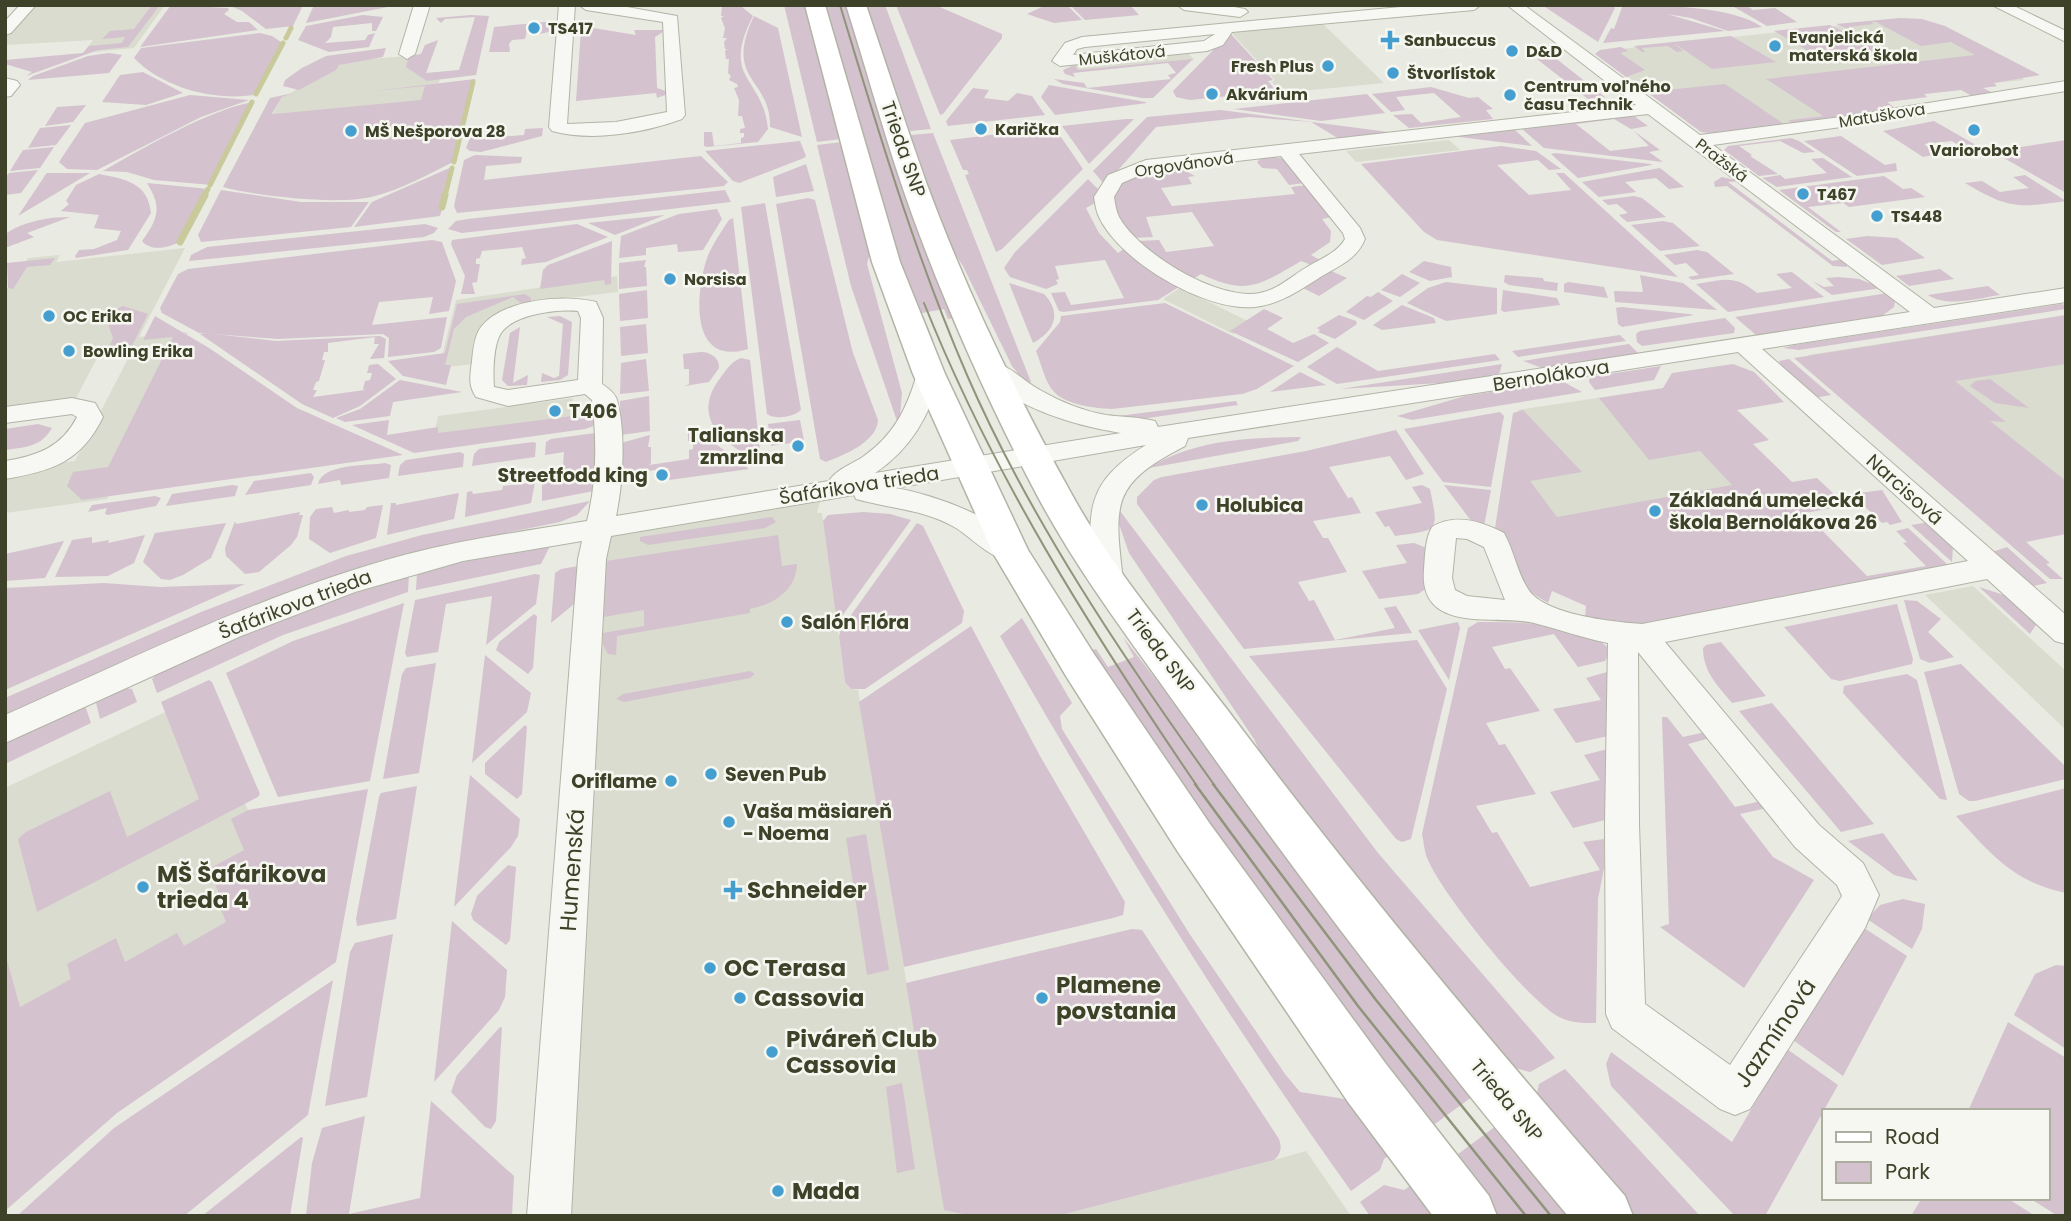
<svg xmlns="http://www.w3.org/2000/svg" width="2071" height="1221" viewBox="0 0 2071 1221" font-family="Poppins,sans-serif">
	<rect width="100%" height="100%" fill="#e9eae1"/>
	<!-- built -->
	<g fill="#dadccf">
		<polygon points="29,5 165,5 134,48 83,53 93,40 5,45 5,30"/>
		<polygon points="1319,20 1384,83 1281,93 1272,82 1275,80 1227,28"/>
		<polygon points="1892,20 1917,20 2027,76 2021,77 2024,80 1993,83 1997,86 1923,94 1927,97 1887,102 1890,105 1863,111 1790,120 1793,123 1696,128 1601,58 1611,50"/>
		<polygon points="1185,49 1194,60 1076,72 1068,61"/>
		<polygon points="434,54 430,58 425,76 442,74 438,85 449,96 244,170 282,97 293,92 315,72 356,60"/>
		<polygon points="1449,140 1460,150 1356,162 1346,151"/>
		<polygon points="185,248 139,337 188,332 107,499 5,513 5,470 75,461 131,353 98,356 72,406 5,415 5,292 28,258 60,255 56,262"/>
		<polygon points="617,276 618,292 535,302 479,332 473,364 439,368 456,300"/>
		<polygon points="1180,288 1250,322 1233,334 1163,299"/>
		<polygon points="2066,315 2066,510 1808,355"/>
		<polygon points="1644,391 1670,408 1688,428 1779,503 1643,618 1514,489 1518,410"/>
		<polygon points="573,398 572,417 434,436 438,416"/>
		<polygon points="823,491 817,513 822,513 845,682 851,689 858,690 944,1209 972,1216 549,1216 599,526"/>
		<polygon points="1973,586 2066,671 2066,730 1925,595"/>
		<polygon points="199,696 314,964 5,1163 5,788"/>
		<polygon points="1306,1151 1351,1216 1057,1216 1274,1160"/>
	</g>
	<!-- green -->
	<g fill="#d4c2cf">
		<polygon points="152,5 160,5 128,47 98,50 26,76 32,72 5,64 5,60 83,53 89,46 122,43 125,37 102,39 110,31 134,29"/>
		<polygon points="171,5 228,8 229,10 224,14 237,22 249,22 258,30 140,47"/>
		<polygon points="228,5 303,5 293,26 266,29 242,11"/>
		<polygon points="314,5 398,5 306,23"/>
		<path d="M719,5H740L753,16C720,80 763,76 768,129L758,142L707,147L704,146V132H712L714,146L741,143V138L744,137V133H740V129L745,128L742,116H738L739,100L734,88L738,87L737,84L729,80L731,76L728,73L729,59H726L725,51L727,49H725L724,42L727,38H723L725,28L721,18L724,16H721L722,6Z"/>
		<polygon points="784,5 806,5 841,139 817,142"/>
		<polygon points="823,5 848,5 956,318 948,319 944,309 922,313 935,344 915,309 899,266"/>
		<polygon points="866,5 885,5 931,129 910,131"/>
		<polygon points="896,5 935,5 1002,34 1002,38 943,114 940,115"/>
		<polygon points="1046,5 1067,5 1082,20 1054,23 1027,14"/>
		<polygon points="1070,5 1130,5 1139,15 1085,20"/>
		<polygon points="1542,5 1611,5 1615,8 1598,42"/>
		<path d="M1623,5C1660,5 1733,6 1762,27L1728,31L1691,18L1667,14L1725,31L1603,43L1611,28L1614,29Z"/>
		<polygon points="1747,6 1753,10 1775,8 1797,22 1767,26 1734,7"/>
		<polygon points="363,15 383,17 376,31 372,31 372,23 333,27 331,37 325,43 365,40 368,35 375,33 369,47 329,52 298,40 306,26"/>
		<polygon points="471,15 489,16 476,75 427,81 406,67 409,56 421,54 425,45 438,40 426,73 459,70 475,17 445,19 441,23 436,18"/>
		<path d="M754,16L778,28L802,137L770,127C771,77 723,82 754,16Z"/>
		<polygon points="1900,18 1922,19 1945,26 2040,75 1994,83 1997,86 1983,88 1991,92 1972,96 1961,90 1924,94 1927,97 1887,102 1895,108 1718,134 1701,132 1647,92 1725,84 1784,124 1791,123 1789,120 1823,116 1766,79 1975,55 1951,42 1921,46 1876,22 1871,22 1874,24 1848,27 1851,30 1836,24"/>
		<polygon points="573,19 575,25 636,35 634,30 666,30 655,37 657,88 669,92 668,94 657,98 656,93 576,101 581,30 571,26"/>
		<polygon points="555,21 554,31 539,34 542,24 528,26 525,39 512,40 509,44 510,52 489,52 494,27"/>
		<polygon points="1830,25 1880,50 1819,57 1774,31"/>
		<path d="M260,33L272,36L284,44L258,94L254,95C214,101 163,88 134,58L141,48Z"/>
		<polygon points="1230,33 1273,80 1268,81 1276,91 1190,100 1176,97 1173,91"/>
		<polygon points="1731,36 1776,62 1712,69 1674,43 1683,51 1677,52 1668,46 1642,48 1645,52 1642,52 1634,46"/>
		<polygon points="1621,47 1628,51 1620,53 1645,70 1626,77 1595,54 1600,50"/>
		<polygon points="386,48 383,57 339,65 336,70 299,90 283,86 285,80 302,68 326,56"/>
		<polygon points="109,53 122,55 109,73 28,80 33,76 88,56"/>
		<polygon points="1554,57 1605,97 1588,99 1537,59"/>
		<polygon points="1193,59 1153,98 1142,98 1063,84 1054,79 1084,83 1087,88 1171,79 1168,75 1176,73 1168,63 1073,73 1075,77 1065,74 1063,70 1074,65 1078,70"/>
		<polygon points="143,72 183,93 146,105 102,102 120,75"/>
		<path d="M475,79L455,161C429,174 402,189 375,196C341,206 256,196 223,187L270,98L293,93L282,97L272,114L285,113L421,100L425,86L374,91Z"/>
		<polygon points="1049,85 1145,102 1147,103 1055,115 1041,97"/>
		<polygon points="1431,87 1469,98 1478,97 1493,109 1486,110 1493,119 1409,128 1393,115 1412,114 1421,123 1461,117 1434,93 1396,97 1405,110 1391,112 1372,94"/>
		<polygon points="973,88 989,90 984,98 1008,101 1017,93 1032,96 1045,115 948,126 946,121"/>
		<polygon points="1367,94 1385,113 1321,121 1234,109"/>
		<polygon points="190,95 249,100 201,117 97,170 67,169 59,162 85,123"/>
		<path d="M253,102L212,185L154,180L127,172L103,171C141,149 211,109 253,102Z"/>
		<polygon points="86,105 73,122 45,126 57,107"/>
		<polygon points="1221,110 1396,133 1341,140 1311,122 1249,117 1156,127 1105,185 1093,171 1147,117"/>
		<polygon points="1634,116 1648,126 1631,129 1614,119 1576,124 1610,151 1649,146 1634,131 1660,150 1649,152 1663,162 1544,148 1522,129"/>
		<polygon points="1126,119 1134,119 1089,164 1062,126"/>
		<polygon points="1934,121 1981,148 1967,150 1952,141 1924,144 1938,154 1923,157 1883,131"/>
		<polygon points="71,125 56,145 28,148 40,128"/>
		<polygon points="1054,127 1083,169 1002,249 996,252 965,175 969,174 967,170 963,170 950,140"/>
		<polygon points="543,128 542,136 481,152 470,151 466,148 471,135 496,132 496,137 524,135 525,129"/>
		<polygon points="1514,129 1532,146 1451,136"/>
		<polygon points="933,133 1031,382 1025,383 1012,366 963,266 949,245 911,135"/>
		<polygon points="1841,136 1885,165 1896,163 1897,171 1857,176 1804,141"/>
		<polygon points="1791,138 1799,141 1815,152 1803,153 1780,141 1739,146 1752,155 1750,156 1778,174 1759,176 1724,150 1728,146"/>
		<polygon points="2066,140 2066,193 1993,152 1995,151"/>
		<polygon points="800,141 806,156 804,158 739,183 733,181 705,151"/>
		<polygon points="842,142 871,249 867,264 902,393 899,427 851,286 817,145"/>
		<polygon points="1501,146 1536,151 1561,169 1549,170 1538,160 1497,165 1529,195 1571,190 1556,173 1564,173 1678,277 1437,240 1424,232 1361,164"/>
		<polygon points="54,147 40,168 10,171 23,150"/>
		<polygon points="1555,153 1651,164 1652,165 1578,178 1551,154"/>
		<polygon points="475,155 522,157 521,163 486,166 484,180 701,156 728,182 724,186 707,188 457,213 454,206 464,160"/>
		<polygon points="1275,157 1284,159 1305,183 1289,185 1277,169 1262,168 1257,162 1261,158"/>
		<polygon points="1823,158 1852,177 1777,187 1762,178 1780,175 1785,179 1827,173 1811,159"/>
		<polygon points="806,164 814,191 776,197 773,177"/>
		<polygon points="454,166 440,216 354,227 372,202"/>
		<path d="M1176,166L1195,176L1188,177L1192,184L1161,188L1172,206L1295,194L1291,187L1307,185L1332,217L1322,219L1331,231L1330,242L1311,255L1322,261L1314,266L1301,261C1260,285 1247,296 1201,274L1193,279L1152,256L1137,241L1159,240L1166,252L1214,246L1192,212L1146,217L1153,237L1132,238L1111,205C1118,171 1147,171 1176,166Z"/>
		<polygon points="1660,168 1684,187 1669,189 1656,178 1625,182 1636,192 1599,197 1582,182"/>
		<polygon points="38,170 21,193 5,195 5,178 9,173"/>
		<polygon points="47,173 90,173 18,216 46,174"/>
		<path d="M99,174C124,179 148,182 151,213L128,250L76,258L75,256L79,250L94,249L117,240L121,231L94,228L99,215L61,211L69,204L66,201L76,185Z"/>
		<path d="M2025,175L2066,201C2017,208 2009,209 1965,183L1982,181L2000,192L2029,188L2013,177Z"/>
		<polygon points="1884,176 1903,189 1911,188 1925,197 1849,207 1843,203 1808,207 1841,232 1836,232 1779,190"/>
		<polygon points="1722,177 1739,181 1728,182 1832,261 1844,259 1847,267 1833,266 1727,186 1715,187 1714,182"/>
		<polygon points="1088,179 1100,191 1097,202 1086,208 1099,233 1118,253 1125,248 1182,285 1158,300 1063,312 1059,311 1051,293 1065,292 1071,305 1124,298 1105,260 1055,266 1059,279 1056,280 1058,284 1046,289 1010,277 1004,268 1015,252"/>
		<path d="M147,183L209,189L183,240C171,247 152,253 142,241C160,217 161,206 147,183Z"/>
		<polygon points="221,190 301,202 369,202 351,227 201,242 198,235"/>
		<polygon points="725,190 731,202 462,233 448,229 456,221 468,219"/>
		<polygon points="1634,196 1642,198 1666,217 1627,222 1619,215 1628,213 1617,204 1608,205 1602,200"/>
		<path d="M808,198L815,200L853,353L878,420C877,442 844,455 826,462L820,459L776,204Z"/>
		<path d="M765,203L801,410C794,417 775,420 767,414L741,207Z"/>
		<polygon points="717,209 722,219 703,250 678,252 677,244 646,248 646,255 619,258 621,236 679,214"/>
		<polygon points="665,215 615,235 588,223"/>
		<path d="M70,217L27,233L34,237L5,248V234C25,221 47,217 70,217Z"/>
		<path d="M733,218L748,349C690,367 695,295 707,258C712,245 721,232 729,220Z"/>
		<polygon points="1663,221 1673,223 1700,246 1660,251 1631,225"/>
		<polygon points="425,224 438,228 434,233 424,237 189,261 191,255 207,247"/>
		<polygon points="577,224 608,237 546,262 521,265 522,259 526,258 522,247 482,251 480,258 476,259 476,264 480,264 477,282 472,283 475,294 461,294 465,276 451,244 452,240"/>
		<polygon points="1867,236 1897,238 1925,258 1882,265 1846,239"/>
		<polygon points="432,240 442,242 456,281 449,311 429,314 433,297 379,302 372,325 447,317 441,348 434,352 388,357 389,338 383,334 278,339 199,333 162,313 160,308 178,274 188,269"/>
		<polygon points="612,241 611,284 605,285 604,280 540,289 543,270 548,265"/>
		<polygon points="1697,250 1707,252 1734,274 1692,280 1688,277 1699,275 1686,263 1675,265 1664,255"/>
		<polygon points="55,258 50,265 27,267 13,289 8,288 7,263"/>
		<polygon points="646,260 644,267 646,267 647,286 619,289 619,263"/>
		<polygon points="1424,261 1451,267 1452,277 1430,281 1409,272"/>
		<polygon points="1940,269 1954,279 1909,286 1896,276"/>
		<polygon points="1329,270 1347,278 1319,296 1301,287"/>
		<path d="M1792,272L1824,297L1728,312L1696,284C1725,280 1733,274 1757,293L1792,288L1776,274Z"/>
		<polygon points="1402,274 1420,283 1400,297 1381,290"/>
		<polygon points="1505,275 1543,278 1544,281 1558,283 1557,291 1509,285 1504,282"/>
		<polygon points="1640,275 1683,283 1717,310 1615,302 1614,291 1643,292"/>
		<polygon points="1838,277 1859,279 1882,288 1832,295 1812,281 1824,287 1834,286 1826,278"/>
		<polygon points="1446,282 1497,288 1497,314 1446,321 1407,303 1428,288"/>
		<polygon points="1568,282 1604,287 1608,298 1564,292 1564,284"/>
		<path d="M1009,283L1044,294C1062,313 1055,331 1033,343Z"/>
		<path d="M1988,286L2000,295C1978,298 1948,308 1928,295Z"/>
		<polygon points="647,290 648,318 620,321 619,294"/>
		<polygon points="1503,290 1557,298 1560,305 1504,312 1501,310"/>
		<polygon points="1378,292 1393,301 1364,320 1346,312 1367,296 1371,297"/>
		<polygon points="1888,293 1895,302 1894,307 1882,316 1756,335 1735,317"/>
		<polygon points="525,294 531,298 531,301 523,305 513,297 466,317 454,329 445,365 451,365 446,385 403,376 388,361 445,353 457,304"/>
		<path d="M1165,303L1294,366L1257,389L1242,394L1112,409C1094,408 1062,405 1051,388C1044,378 1041,363 1036,351L1060,322L1061,316Z"/>
		<polygon points="2061,304 2066,305 2066,309 1799,350 1783,348 1794,345"/>
		<polygon points="1402,305 1434,318 1436,323 1382,330 1373,325"/>
		<polygon points="123,306 148,314 131,348 107,352 113,338 108,324 116,309"/>
		<polygon points="1621,307 1689,314 1694,315 1622,327 1618,324 1616,308"/>
		<polygon points="1264,309 1283,318 1267,329 1293,343 1314,334 1329,343 1298,362 1230,331"/>
		<polygon points="1339,315 1356,321 1357,324 1335,339 1318,332 1320,330 1317,328"/>
		<polygon points="2066,315 2066,364 1955,381 2006,422 1990,421 2066,481 2066,534 2026,542 2050,563 2046,564 2063,579 2050,579 1794,358"/>
		<polygon points="155,316 209,348 297,408 403,455 82,500 67,486 73,472 108,467 173,337 143,340"/>
		<polygon points="560,316 572,322 568,375 560,380 541,382 542,373 554,378 559,376 563,324 547,317"/>
		<polygon points="1725,318 1735,328 1734,333 1642,346 1637,342 1636,334 1640,331"/>
		<polygon points="646,324 648,353 621,356 620,327"/>
		<polygon points="520,327 513,383 528,375 527,385 508,386 502,380 510,333"/>
		<polygon points="206,333 276,341 380,336 386,339 384,358 370,359 379,344 374,344 375,337 328,343 328,352 324,352 322,360 325,360 319,381 316,382 313,390 317,390 313,397 365,390 363,389 365,381 370,380 372,373 367,373 369,365 378,364 396,379 360,406 333,418 302,404 200,334"/>
		<polygon points="1620,335 1626,341 1518,357 1512,351"/>
		<polygon points="1629,344 1638,353 1542,368 1523,361"/>
		<polygon points="1337,347 1378,371 1495,354 1500,360 1337,384 1307,367"/>
		<path d="M701,352C710,352 720,358 719,368L709,382L685,386L689,384V369H684L683,354Z"/>
		<path d="M741,358L750,360L761,460C753,461 748,456 742,452C713,435 697,411 718,381C725,372 730,362 741,358Z"/>
		<polygon points="646,359 649,391 620,394 621,363"/>
		<polygon points="1789,359 1831,395 1814,398 1782,368 1779,361"/>
		<polygon points="1502,364 1499,375 1441,383 1340,389"/>
		<polygon points="1733,364 1754,372 1784,402 1737,410 1769,440 1753,444 1792,482 1817,478 1836,496 1882,490 1902,522 1890,525 1887,522 1882,523 1861,503 1805,513 1867,576 1926,566 1903,543 1907,542 1896,531 1908,528 1948,565 1648,625 1585,618 1586,606 1552,591 1548,603 1527,590 1502,533 1495,528 1513,413 1523,410 1582,472 1530,481 1557,517 1732,485 1700,451 1649,460 1599,398 1663,388 1672,373"/>
		<polygon points="1661,366 1654,380 1595,390 1589,382 1590,377"/>
		<polygon points="1300,372 1326,385 1270,392"/>
		<polygon points="1990,379 2029,408 1995,403 1970,386 1975,381"/>
		<polygon points="400,380 462,392 393,402 390,416 345,422 336,418 360,409"/>
		<polygon points="1562,381 1582,392 1412,420 1397,416 1465,396"/>
		<polygon points="649,396 650,431 621,435 620,401"/>
		<polygon points="1236,401 1238,405 1148,418 1110,417"/>
		<polygon points="1500,412 1504,416 1491,487 1443,482 1404,429"/>
		<polygon points="596,413 596,425 585,429 414,453 352,425 389,420 387,435 438,427 438,433"/>
		<polygon points="800,420 804,441 771,446 768,424"/>
		<path d="M38,424L52,428C41,447 26,447 5,450V429Z"/>
		<polygon points="697,430 749,469 669,480 668,468 648,471 648,483 630,483 622,477 621,443 650,435 648,447 651,447 651,463 649,465 689,459 689,450 693,449 693,441 688,441 688,432"/>
		<polygon points="1396,430 1424,474 1406,480 1390,456 1329,467 1348,498 1352,497 1361,513 1313,521 1323,538 1328,538 1347,572 1298,582 1309,601 1314,600 1335,640 1395,628 1384,608 1396,606 1412,633 1244,649 1137,504 1137,497 1154,480 1162,477 1306,451"/>
		<polygon points="595,433 594,491 542,501 542,481 562,479 564,452 545,455 546,442 551,439"/>
		<path d="M1301,437L1298,441L1149,468C1195,439 1248,438 1301,437Z"/>
		<polygon points="533,442 536,443 535,457 472,466 474,454 479,449"/>
		<polygon points="460,452 464,454 463,467 398,476 400,465 406,460"/>
		<path d="M385,463L391,465L389,478L341,485L340,480L318,484C323,463 367,466 385,463Z"/>
		<polygon points="311,473 314,477 311,485 245,495 254,481"/>
		<polygon points="535,482 531,503 465,517 467,492 472,491 473,494 502,490 503,486"/>
		<polygon points="232,485 238,486 235,496 166,506 172,494"/>
		<path d="M1422,485L1430,489C1439,533 1439,530 1395,536L1389,526L1385,527L1375,512L1422,503L1412,487Z"/>
		<polygon points="1444,485 1491,490 1484,526 1472,522"/>
		<polygon points="459,493 454,519 387,535 391,503 396,503 396,505"/>
		<polygon points="155,496 161,498 156,506 107,515 105,513 107,508 88,512 92,505"/>
		<polygon points="590,501 577,515 560,522 442,546 372,563 261,604 5,717 5,698 201,612 346,556 422,535"/>
		<polygon points="383,505 376,538 330,553 309,539 310,517 316,509 332,507 334,513 349,510 349,512 365,510 367,507"/>
		<polygon points="1120,511 1378,853 1555,1058 1530,1072 1515,1068 1507,1074 1272,779 1254,739 1129,553 1119,524"/>
		<polygon points="300,512 299,515 303,515 297,537 291,545 259,572 245,574 226,556 225,548 235,521 236,524"/>
		<polygon points="863,512 890,514 911,520 837,623 823,521 828,515"/>
		<polygon points="772,517 776,522 765,528 648,545 640,541 640,537"/>
		<polygon points="1930,522 1953,546 1952,562 1911,525"/>
		<polygon points="226,523 211,558 183,575 170,580 161,579 143,562 155,533"/>
		<polygon points="917,523 923,526 964,611 962,623 865,689 851,689 845,682 839,636 841,629"/>
		<polygon points="145,535 134,563 108,576 55,577 72,540 92,537 92,543 109,540 108,543"/>
		<path d="M778,535L782,566L797,564C796,590 775,604 750,609V613L617,636L616,655L608,654L603,645V633L644,626V610L604,617L606,561Z"/>
		<polygon points="64,541 45,578 5,581 5,554"/>
		<polygon points="1414,543 1429,549 1430,586 1418,594 1379,599 1362,571 1407,563 1396,545"/>
		<polygon points="550,546 541,564 416,590 417,572 480,558"/>
		<polygon points="2007,547 2047,583 2029,587 1992,552"/>
		<polygon points="578,566 574,604 551,623 555,573 561,569"/>
		<polygon points="535,574 540,575 536,604 486,645 492,596 446,604 438,652 407,657 405,653 415,600"/>
		<path d="M409,575L408,592L283,635L157,693L152,679L160,671C242,634 324,602 409,575Z"/>
		<polygon points="104,583 160,587 245,584 5,690 5,588"/>
		<polygon points="1979,587 2010,597 2039,620 2030,634"/>
		<polygon points="1904,600 1917,601 1941,619 1928,632 1954,657 1930,663 1920,659"/>
		<polygon points="404,603 370,781 278,797 226,673 293,641"/>
		<polygon points="1897,604 1913,659 1912,664 1840,681 1831,679 1784,627"/>
		<polygon points="534,614 537,616 533,668 528,674 496,650 499,642"/>
		<path d="M1022,618L1072,703L1060,716L1062,729L1189,933L1285,1074L1300,1092L1351,1100L1391,1154L1384,1159L1380,1170L1351,1191C1223,1013 1109,826 1000,636Z"/>
		<polygon points="1458,622 1460,628 1449,680 1418,630"/>
		<path d="M1478,622C1514,622 1587,621 1611,651L1605,661L1578,667L1554,634L1492,647L1505,669L1510,668L1540,711L1486,723L1499,745L1505,744L1536,794L1476,806L1492,833L1497,832L1530,887L1600,870L1583,842L1604,839V868L1598,899L1596,1023C1582,1023 1571,1023 1559,1017C1527,1000 1443,895 1428,860C1424,852 1424,842 1422,834L1468,628Z"/>
		<polygon points="971,626 1040,756 1125,902 1123,915 1113,918 904,967 859,702"/>
		<polygon points="1123,637 1476,1094 1428,1129 1321,988 1087,651 1096,649 1108,667 1134,657"/>
		<polygon points="1417,640 1447,689 1411,839 1402,842 1396,839 1249,656"/>
		<path d="M1721,642L1766,696L1732,703C1718,686 1703,672 1703,648L1706,645Z"/>
		<polygon points="485,655 531,693 527,712 472,763"/>
		<polygon points="436,663 419,773 383,779 402,674 406,668"/>
		<polygon points="1961,664 2066,767 2066,779 1975,801 1969,801 1959,794 1924,672"/>
		<polygon points="750,671 755,674 750,678 624,702 616,699 623,694"/>
		<polygon points="1607,672 1608,736 1576,743 1553,709 1601,700 1586,678"/>
		<polygon points="1907,674 1917,680 1947,800 1940,799 1843,693 1844,686"/>
		<polygon points="209,680 212,682 260,794 258,797 37,912 18,839 26,832 110,791 127,837 199,799 161,702"/>
		<polygon points="125,688 132,689 137,702 100,719 96,703"/>
		<polygon points="1772,703 1874,824 1841,832 1739,711"/>
		<polygon points="81,708 86,708 91,723 5,764 5,743"/>
		<polygon points="1662,717 1667,717 1683,737 1705,732 1710,738 1688,744 1735,807 1761,801 1767,808 1740,814 1773,857 1814,880 1744,988 1660,927 1669,924"/>
		<polygon points="525,725 527,727 522,794 517,799 485,774 485,763"/>
		<polygon points="1604,750 1608,751 1613,818 1573,828 1550,792 1600,780 1584,755"/>
		<polygon points="470,775 520,819 518,836 511,847 454,907"/>
		<polygon points="417,786 396,919 357,926 356,919 379,797 381,793"/>
		<path d="M2066,788V893C2013,882 1991,854 1956,816Z"/>
		<polygon points="368,789 336,962 117,1113 5,1211 5,953 20,1007 71,979 67,964 116,938 125,962 177,933 184,946 226,922 218,903 222,901 209,869 244,850 231,819 248,810"/>
		<polygon points="1883,833 1918,881 1894,875 1848,841"/>
		<polygon points="866,834 889,970 867,975 846,838"/>
		<polygon points="508,865 516,867 510,940 506,945 473,920 471,914 477,896"/>
		<polygon points="1903,899 1925,904 1922,929 1912,949 1867,919 1880,905"/>
		<polygon points="452,921 507,970 505,997 499,1010 434,1082"/>
		<polygon points="1861,926 1907,956 1843,1076 1793,1040"/>
		<path d="M1132,929L1142,930L1279,1139C1282,1148 1281,1154 1274,1160L1057,1216H972L944,1210L906,983Z"/>
		<polygon points="393,934 367,1097 325,1106 350,952 355,943"/>
		<polygon points="2056,965 2066,966 2066,1049 2014,1015 2035,974"/>
		<polygon points="333,980 308,1115 184,1216 17,1216 114,1128"/>
		<polygon points="2008,1022 2066,1058 2066,1216 2058,1216 2029,1198 2048,1198 2048,1111 1968,1111"/>
		<polygon points="500,1027 502,1028 496,1121 491,1129 485,1127 451,1092 457,1075"/>
		<polygon points="1787,1049 1838,1085 1765,1216 1735,1216 1611,1086 1606,1064 1611,1052 1732,1142"/>
		<polygon points="1565,1069 1700,1216 1632,1216 1536,1097 1539,1084"/>
		<polygon points="902,1083 915,1169 897,1173 886,1087"/>
		<polygon points="431,1101 514,1176 512,1216 306,1216 312,1163 322,1128 365,1116 349,1214 420,1198"/>
		<polygon points="1500,1123 1577,1216 1496,1216 1450,1160"/>
		<polygon points="301,1137 303,1138 290,1216 202,1216"/>
		<polygon points="1413,1184 1438,1216 1370,1216 1360,1202 1384,1185 1404,1190"/>
		<polygon points="1922,1198 2007,1198 2035,1216 1911,1216"/>
	</g>
	<g fill="none" stroke-linecap="round" stroke-linejoin="round">
		<!-- stream-far1 -->
		<g stroke="#c9ca9b" stroke-width="5">
			<polyline points="286,38 291,28"/>
			<polyline points="256,94 283,43"/>
			<polyline points="454,162 473,82"/>
			<polyline points="210,185 252,102"/>
			<polyline points="204,196 208,189"/>
			<polyline points="445,196 452,168"/>
		</g>
		<!-- stream -->
		<g stroke="#c9ca9b" stroke-width="7">
			<polyline points="442,207 445,195"/>
			<polyline points="180,242 205,195"/>
		</g>
		<!-- street casing -->
		<g stroke="#b2b4a6" stroke-width="2">
			<g id="street">
				<polygon points="20,5 36,5 11,33 5,35 5,21"/>
				<polygon points="414,5 430,5 415,54 407,59 399,54"/>
				<path d="M559,5H575L567,124L616,122L667,112L663,22L586,10L579,5H616L677,16L685,115L682,119C644,133 592,142 552,131L549,127Z"/>
				<polygon points="1177,5 1223,5 1245,9 1248,12 1240,17 1184,10"/>
				<path d="M1422,5H1481L1474,10L1232,32L1223,45L1207,51L1060,66L1052,61L1065,43L1082,37ZM1215,34L1204,41L1073,55L1077,49L1085,47Z"/>
				<path d="M1507,5H1524L1700,135L1841,117L2066,81V91L1841,127L1713,145L1934,308L2066,288V302L1762,349L2066,615V644L2055,641L1987,579L1665,642L1819,825L1863,863L1879,895L1865,928L1750,1109L1735,1115L1720,1109L1612,1028L1606,1014L1605,824L1608,643C1582,638 1559,629 1534,623C1498,614 1418,636 1424,569C1425,556 1425,539 1432,527C1455,513 1481,521 1504,533C1514,551 1517,572 1528,589C1544,615 1614,622 1642,624L1968,561L1738,352L1188,438L1185,446C1111,484 1114,503 1123,580L1118,587L1108,591L1098,587L1093,580C1088,513 1083,484 1146,445L895,488C932,494 1005,519 1025,553L1021,560C998,567 975,540 956,528C924,509 891,509 856,499L854,495L611,536L606,559L571,1216H527L578,559L582,541L463,561L355,592L241,636L5,743V715C136,657 266,592 404,555C465,539 526,531 587,521C597,481 597,441 592,400L585,394L508,406L476,397C468,385 470,376 472,361C473,351 474,339 479,330C499,299 564,294 596,302L603,318L602,384C608,388 615,393 617,400C626,432 623,484 616,516L829,481C836,469 853,464 864,456C894,435 907,408 917,374L920,369L929,367L938,369L941,374C930,415 911,449 875,473L1121,433C1077,426 1007,407 980,368L984,363C1004,358 1022,381 1040,390C1061,402 1083,411 1106,415C1122,417 1139,417 1155,421L1158,427L1910,312L1648,114L1299,154L1360,228L1365,239C1357,259 1339,266 1322,276C1300,290 1281,304 1255,307C1206,312 1120,262 1099,217C1096,211 1095,203 1094,197L1108,175L1146,160L1636,105ZM1281,156L1343,233L1345,239C1337,253 1320,259 1307,267C1292,276 1277,290 1260,293C1218,301 1140,254 1119,217C1116,211 1115,203 1114,197L1122,183L1150,171ZM578,311L581,318L578,380L508,390L494,387C493,374 493,345 501,333C514,314 558,309 578,311ZM1456,538L1467,539L1484,547L1505,600L1467,596L1455,590L1452,578ZM1638,652L1795,847L1837,885L1842,896L1730,1065L1645,1004L1639,824Z"/>
				<polygon points="1992,5 2012,5 2066,31 2066,42"/>
				<polygon points="5,78 17,81 20,85 11,96 5,97"/>
				<path d="M72,398L95,403L103,417C81,462 52,471 5,479V461C37,456 62,447 77,417L72,414L5,423V407Z"/>
			</g>
		</g>
		<!-- secondary casing -->
		<g stroke="#b2b4a6" stroke-width="3">
			<g id="secondary">
				<polygon points="805,5 825,5 900,262 945,374 1028,550 1094,654 1210,824 1386,1064 1489,1196 1497,1216 1433,1216 1348,1102 1178,852 1066,676 993,553 913,374 872,262"/>
				<path d="M846,5H866C886,64 905,123 926,182C965,288 1016,394 1071,493C1113,570 1173,639 1226,708C1352,876 1487,1038 1625,1196L1633,1216H1568C1438,1060 1314,900 1197,734C1143,657 1083,581 1038,497C987,401 936,286 901,183C881,124 865,64 846,5Z"/>
			</g>
		</g>
		<!-- street -->
		<use href="#street" fill="#f7f8f4" fill-rule="evenodd"/>
		<!-- secondary -->
		<use href="#secondary" fill="#fff" fill-rule="evenodd"/>
		<!-- tram-far1 -->
		<g stroke="#90947a" stroke-width="2">
			<path d="M840,5C878,130 915,255 967,375C1029,518 1124,659 1215,786"/>
			<path d="M924,303C993,476 1092,632 1197,786"/>
		</g>
		<!-- tram -->
		<g stroke="#90947a" stroke-width="2.5">
			<polyline points="1195,784 1358,1006 1526,1216"/>
			<polyline points="1213,784 1376,1000 1551,1216"/>
		</g>
	</g>
	<!-- markers -->
	<g fill="#449fd0" stroke="#f6f7f0" stroke-width="2.5">
		<circle cx="534" cy="28" r="7"/>
		<path d="M1386.5 29.5h7v7h7v7h-7v7h-7v-7h-7v-7h7z"/>
		<circle cx="1775" cy="46" r="7"/>
		<circle cx="1512" cy="51" r="7"/>
		<circle cx="1328" cy="66" r="7"/>
		<circle cx="1393" cy="73" r="7"/>
		<circle cx="1212" cy="94" r="7"/>
		<circle cx="1510" cy="95" r="7"/>
		<circle cx="981" cy="129" r="7"/>
		<circle cx="1974" cy="130" r="7"/>
		<circle cx="351" cy="131" r="7"/>
		<circle cx="1803" cy="194" r="7"/>
		<circle cx="1877" cy="216" r="7"/>
		<circle cx="670" cy="279" r="7"/>
		<circle cx="49" cy="316" r="7"/>
		<circle cx="69" cy="351" r="7"/>
		<circle cx="555" cy="411" r="7"/>
		<circle cx="798" cy="446" r="7"/>
		<circle cx="662" cy="475" r="7"/>
		<circle cx="1202" cy="505" r="7"/>
		<circle cx="1655" cy="511" r="7"/>
		<circle cx="787" cy="622" r="7"/>
		<circle cx="711" cy="774" r="7"/>
		<circle cx="671" cy="781" r="7"/>
		<circle cx="729" cy="822" r="7"/>
		<circle cx="143" cy="887" r="7"/>
		<path d="M729.5 879.5h7v7h7v7h-7v7h-7v-7h-7v-7h7z"/>
		<circle cx="710" cy="968" r="7"/>
		<circle cx="740" cy="998" r="7"/>
		<circle cx="1042" cy="998" r="7"/>
		<circle cx="772" cy="1052" r="7"/>
		<circle cx="778" cy="1191" r="7"/>
	</g>
	<g text-anchor="middle" stroke-width="5" stroke-linejoin="round" paint-order="stroke">
		<!-- far-poi labels -->
		<g font-size="16" font-weight="bold" fill="#3e4229" stroke="#f6f7f0" text-anchor="start">
			<text x="548" y="34">TS417</text>
			<text x="1789" y="43">Evanjelická<tspan x="1789" dy="18">materská škola</tspan></text>
			<text x="1404" y="46">Sanbuccus</text>
			<text x="1526" y="57">D&amp;D</text>
			<text x="1314" y="72" text-anchor="end">Fresh Plus</text>
			<text x="1407" y="79">Štvorlístok</text>
			<text x="1524" y="92">Centrum voľného<tspan x="1524" dy="18">času Technik</tspan></text>
			<text x="1226" y="100">Akvárium</text>
			<text x="995" y="135">Karička</text>
			<text x="365" y="137">MŠ Nešporova 28</text>
			<text x="1974" y="156" text-anchor="middle">Variorobot</text>
			<text x="1817" y="200">T467</text>
			<text x="1891" y="222">TS448</text>
			<text x="684" y="285">Norsisa</text>
			<text x="63" y="322">OC Erika</text>
			<text x="83" y="357">Bowling Erika</text>
		</g>
		<!-- far-street labels -->
		<g font-size="16" fill="#3e4229" stroke="#f6f7f0">
			<text transform="translate(1122 55) rotate(-6)" y="6">Muškátová</text>
			<text transform="translate(1882 115) rotate(-9)" y="6">Matuškova</text>
			<text transform="translate(1722 160) rotate(37)" y="6">Pražská</text>
			<text transform="translate(1184 164) rotate(-8)" y="6">Orgovánová</text>
		</g>
		<!-- street labels -->
		<g font-size="19" fill="#3e4229" stroke="#f6f7f0">
			<text transform="translate(904 149) rotate(71)" y="7">Trieda SNP</text>
			<text transform="translate(1551 375) rotate(-9)" y="7">Bernolákova</text>
			<text transform="translate(859 485) rotate(-9)" y="7">Šafárikova trieda</text>
			<text transform="translate(1905 489) rotate(42)" y="7">Narcisová</text>
			<text transform="translate(295 604) rotate(-21)" y="7">Šafárikova trieda</text>
			<text transform="translate(1161 651) rotate(53)" y="7">Trieda SNP</text>
			<text transform="translate(1507 1100) rotate(50)" y="7">Trieda SNP</text>
		</g>
		<!-- poi labels -->
		<g font-size="19" font-weight="bold" fill="#3e4229" stroke="#f6f7f0" text-anchor="start">
			<text x="569" y="418">T406</text>
			<text x="784" y="442" text-anchor="end">Talianska<tspan x="784" dy="22">zmrzlina</tspan></text>
			<text x="648" y="482" text-anchor="end">Streetfodd king</text>
			<text x="1669" y="507">Základná umelecká<tspan x="1669" dy="22">škola Bernolákova 26</tspan></text>
			<text x="1216" y="512">Holubica</text>
			<text x="801" y="629">Salón Flóra</text>
			<text x="725" y="781">Seven Pub</text>
			<text x="657" y="788" text-anchor="end">Oriflame</text>
			<text x="743" y="818">Vaša mäsiareň<tspan x="743" dy="22">- Noema</tspan></text>
		</g>
		<!-- near-street labels -->
		<g font-size="23" fill="#3e4229" stroke="#f6f7f0">
			<text transform="translate(572 870) rotate(-86)" y="8">Humenská</text>
			<text transform="translate(1775 1033) rotate(-56)" y="8">Jazmínová</text>
		</g>
		<!-- near-poi labels -->
		<g font-size="23" font-weight="bold" fill="#3e4229" stroke="#f6f7f0" text-anchor="start">
			<text x="157" y="882">MŠ Šafárikova<tspan x="157" dy="26">trieda 4</tspan></text>
			<text x="747" y="898">Schneider</text>
			<text x="724" y="976">OC Terasa</text>
			<text x="1056" y="993">Plamene<tspan x="1056" dy="26">povstania</tspan></text>
			<text x="754" y="1006">Cassovia</text>
			<text x="786" y="1047">Piváreň Club<tspan x="786" dy="26">Cassovia</tspan></text>
			<text x="792" y="1199">Mada</text>
		</g>
	</g>
	<!-- border -->
	<rect width="2071" height="1221" fill="none" stroke="#3e4229" stroke-width="14"/>
	<!-- legend -->
	<rect x="1822" y="1109" width="228" height="91" fill="#f6f7f0" stroke="#acafa0" stroke-width="2"/>
	<rect x="1836" y="1132" width="35" height="10" fill="#ffffff" stroke="#acafa0" stroke-width="2"/>
	<text x="1885" y="1144" font-size="21" fill="#3e4229">Road</text>
	<rect x="1836" y="1162" width="35" height="21" fill="#d4c2cf" stroke="#acafa0" stroke-width="2"/>
	<text x="1885" y="1179" font-size="21" fill="#3e4229">Park</text>
</svg>
